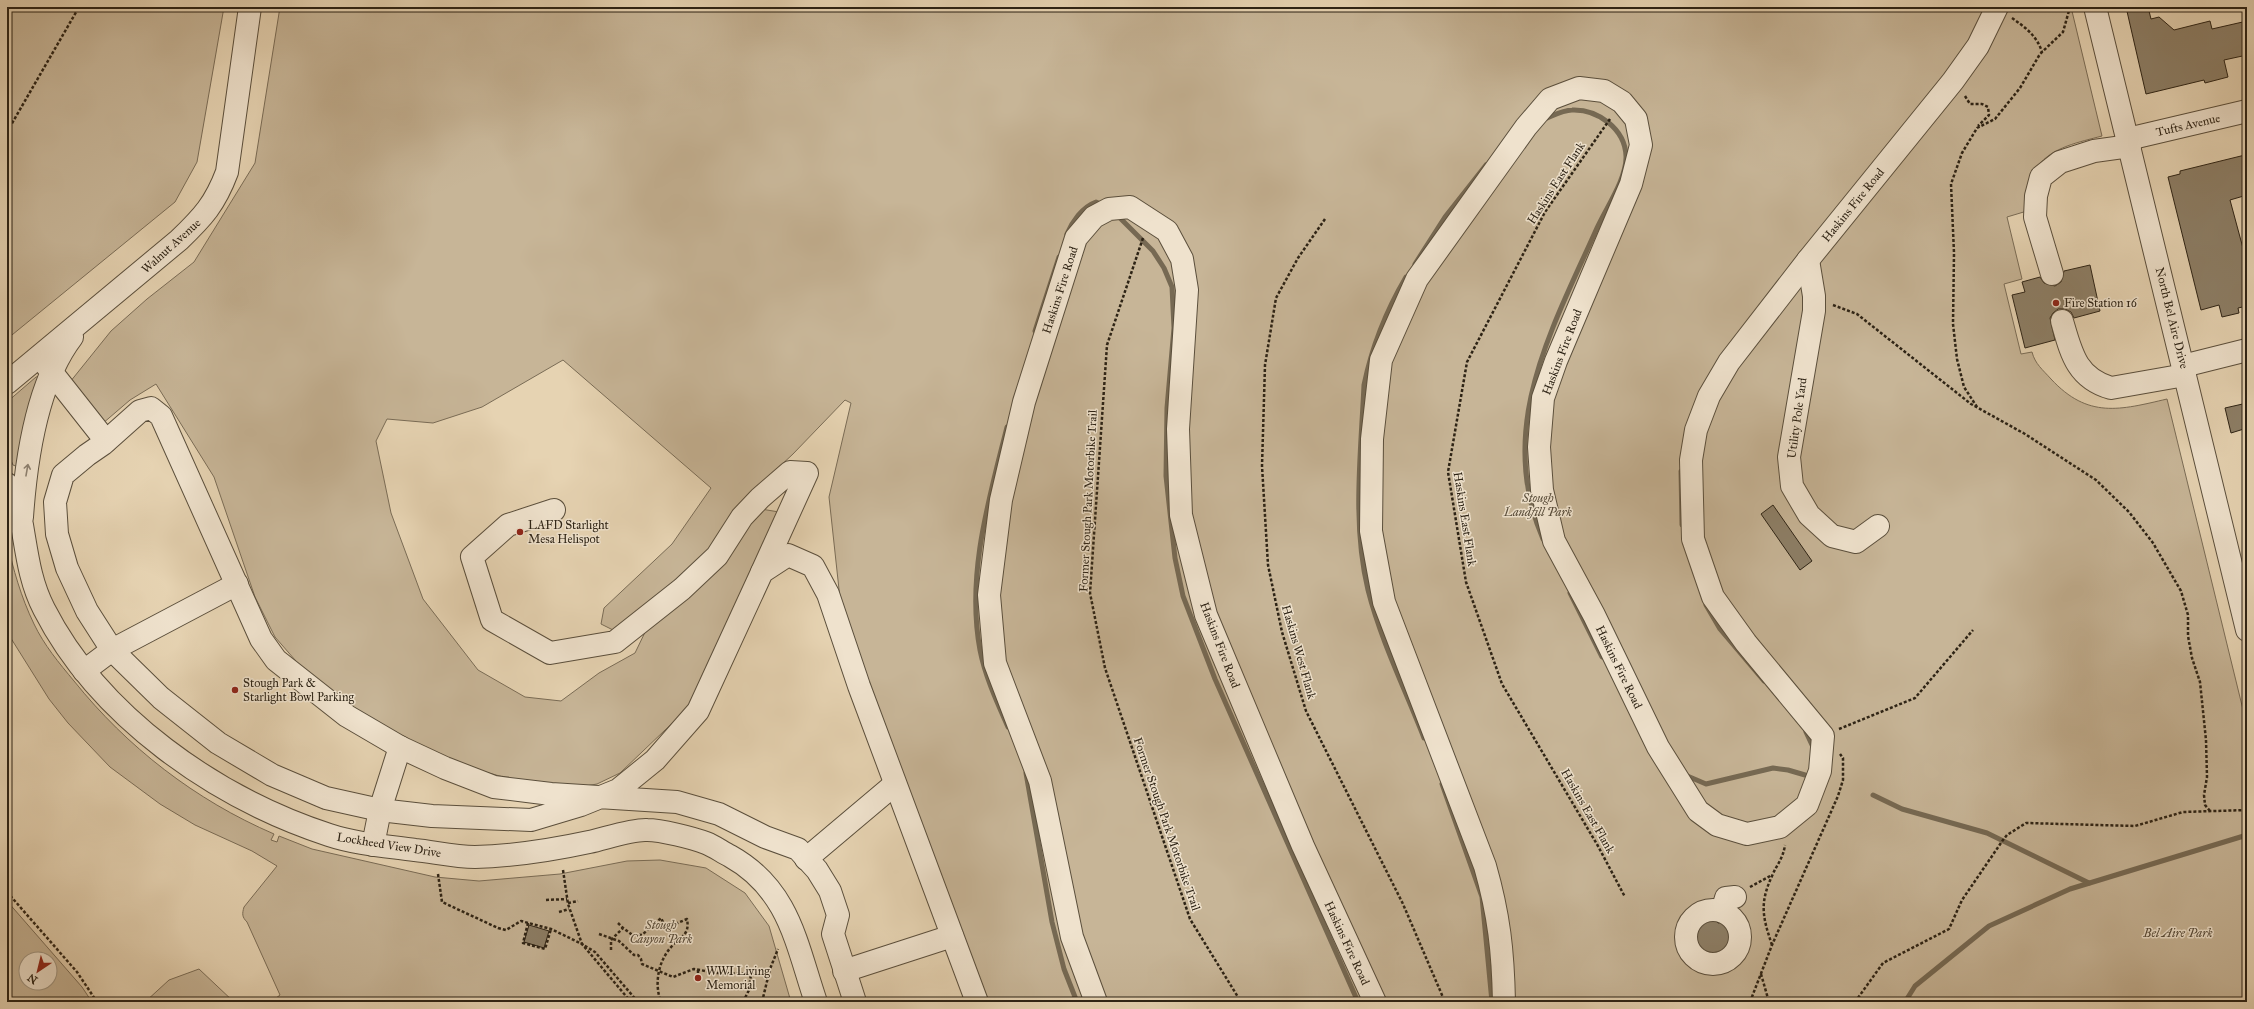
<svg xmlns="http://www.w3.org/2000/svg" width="2254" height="1009" viewBox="0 0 2254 1009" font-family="'IM FELL Great Primer',serif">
	<rect width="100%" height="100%" fill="#e6d3b2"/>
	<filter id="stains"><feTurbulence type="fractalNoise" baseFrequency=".005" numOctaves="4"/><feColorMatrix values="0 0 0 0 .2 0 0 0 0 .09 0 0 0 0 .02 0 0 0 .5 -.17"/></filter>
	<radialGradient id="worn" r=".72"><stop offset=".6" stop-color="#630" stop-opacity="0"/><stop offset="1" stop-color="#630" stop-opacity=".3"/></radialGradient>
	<!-- green -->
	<g fill="#c7b597" stroke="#7a6c56" fill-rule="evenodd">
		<polygon points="7,7 224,7 197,162 175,202 7,339"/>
		<path d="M280,7H2071L2102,136C2080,142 2052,147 2038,166C2032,173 2029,201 2027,211L2007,217L2022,279L2004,284L2021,354L2032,352C2035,364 2043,370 2051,379C2088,419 2120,410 2167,399L2247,726V1002H984L842,617L829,497L851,403L845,400L793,454L734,509L715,548L619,633L601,624L604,608L672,544L711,488L563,360L482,407L433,423L387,419L376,441L391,513L423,599L478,670L525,697L561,701L599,673L635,653L649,624L761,509L779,512L687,709L620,773L597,784L562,790L536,786L456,764L389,729L345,704L309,676L275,637L255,597L214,477L156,384L130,400L102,424L70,382L111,331L147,299L194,262L255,163Z"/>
		<polygon points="41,376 18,467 13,465 7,451 7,402 36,377"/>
		<path d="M7,541C13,569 21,597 34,624C44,645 59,663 74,681C127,747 195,800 274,834L271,840L277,842L279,836L312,849L435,877L479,881L560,874L627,861L660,860L706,868L745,893L769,926L791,1002H271L280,995L247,922C242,917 242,914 244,907L277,866L252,851L195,825L160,804L110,767L68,723L49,699L7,632Z"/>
		<path d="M7,901L82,987L92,1002H7ZM26,959H50V983H26Z"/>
		<polygon points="199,969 234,1002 145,1002 169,980"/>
	</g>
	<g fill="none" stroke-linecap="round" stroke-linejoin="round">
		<!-- stream -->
		<g stroke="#766953" stroke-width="5">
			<polyline points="1117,215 1153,251 1164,268 1172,287 1174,328 1167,408 1166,476 1175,558 1183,596 1215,679 1358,1002"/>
			<path d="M1067,234C1072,222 1082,207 1096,202L1103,205"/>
			<polyline points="1415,264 1445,217 1486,165"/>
			<path d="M1406,277C1386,311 1372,346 1364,385C1361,453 1352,523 1368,590C1381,641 1405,689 1424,738"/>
			<polyline points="1035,331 1059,257"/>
			<path d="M1007,427C989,499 966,575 980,650C985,676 997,702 1008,727"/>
			<polyline points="1681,471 1682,525"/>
			<path d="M1543,539C1495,428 1552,329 1597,228C1606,208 1627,178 1626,156C1625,129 1598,109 1572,110C1563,110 1552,116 1544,119"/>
			<polyline points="1570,593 1602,657"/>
			<polyline points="1706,605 1720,629 1764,681"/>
			<polyline points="1806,732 1813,747"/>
			<polyline points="1026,773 1052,922 1064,969 1077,1002"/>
			<polyline points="1685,775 1706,784 1773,768 1788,770 1805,775"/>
			<polyline points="1442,784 1482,897 1492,1002"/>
			<polyline points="1873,795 1902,809 1987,833 2089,883"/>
			<polyline points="1905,1002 1915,986 1989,926 2070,889 2247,835"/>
		</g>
	</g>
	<!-- building -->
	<g fill="#8d7f67" stroke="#2d2315">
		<polygon points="2126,7 2148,7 2151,19 2159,17 2174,30 2210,21 2212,29 2247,21 2247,55 2224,60 2228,77 2205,83 2204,80 2146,94"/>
		<polygon points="2245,155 2247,195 2230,200 2247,263 2247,306 2238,308 2239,313 2222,317 2219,305 2201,310 2168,177 2180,174 2180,171"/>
		<polygon points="2090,265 2100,311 2074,318 2071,312 2065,309 2058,309 2053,313 2050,318 2055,340 2025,348 2012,295 2025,292 2022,282 2040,277 2044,283 2055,286 2061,282 2064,271"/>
		<polygon points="2247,403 2247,428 2231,433 2225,408"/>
		<polygon points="1773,505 1812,561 1800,570 1761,514"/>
		<polygon points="1709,914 1718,923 1729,921 1735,933 1734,945 1729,951 1716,959 1701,956 1693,948 1690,940 1691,932 1696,922"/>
		<polygon points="529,925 549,931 544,948 524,942"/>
	</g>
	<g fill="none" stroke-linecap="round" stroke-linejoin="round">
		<!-- minor casing -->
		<g stroke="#5b4f3c" stroke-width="24">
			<g id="minor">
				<polyline points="2095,7 2247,630"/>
				<polyline points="2128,139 2247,111"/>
				<polyline points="1808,260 1814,296 1814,311 1789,457 1792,486 1809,515 1832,536 1856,542 1878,526"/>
				<polyline points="2052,274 2035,217 2036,196 2041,177 2060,162 2094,151 2130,146"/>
				<path d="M2062,321C2071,352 2076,378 2111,388L2185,375"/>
				<polyline points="46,365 106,441"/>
				<polyline points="2183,366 2247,350"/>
				<path d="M7,383L179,240C203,217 215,204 227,172L250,7"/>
				<path d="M7,484C12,497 19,511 22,525C27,554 30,582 44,609C99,717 216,798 329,835C356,844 386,846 415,850C434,852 455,857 475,857C512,856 552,850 589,842C604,839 632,829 647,830C661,830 693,838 706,843C714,846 722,852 730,856C789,889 796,943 816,1002"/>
				<polyline points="554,510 508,525 472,557 492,620 550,653 615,642 682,589 717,556 742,517 760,498 790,472 807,473 762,572"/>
				<path d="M22,517C26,460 37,383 72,337"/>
				<polyline points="84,671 112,650 237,584"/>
				<polyline points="373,845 380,810 400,747"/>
				<polyline points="806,859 895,784"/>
				<circle cx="1713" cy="937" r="27"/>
				<polyline points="1722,911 1726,898 1735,897"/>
				<polyline points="844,971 952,936"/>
				<polyline points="855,1002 833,934 838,915 830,891 817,870 798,849 765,837 719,814 677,802 551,794 494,787 445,768 400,747 347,716 276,660 261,639 161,416 151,408 140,411 103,444 87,455 63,475 55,502 57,534 67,568 87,611 112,650 161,698 218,743 272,775 326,798 380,810 432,816 531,820 581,805 618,790 655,760 698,711 762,572 788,555 813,566 828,594 859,686 977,1002"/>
				<polyline points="1096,1002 1072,937 1040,781 995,663 989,595 1001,500 1024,402 1076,238 1094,217 1109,209 1130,207 1167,231 1182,259 1187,290 1178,429 1181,515 1206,615 1303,846 1375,1002"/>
				<path d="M1504,1002C1503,951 1499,915 1485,866L1384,602L1371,531L1372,439L1381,360L1417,279L1526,127L1550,99L1579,88L1604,91L1622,102L1636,119L1641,145L1631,184L1556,361L1543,398L1539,447L1542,490L1554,541L1594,615L1658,747L1698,811L1717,825L1747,834L1780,827L1807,805L1820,771L1823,736L1746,643L1713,597L1693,539L1691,460L1696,430L1709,396L1729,362L1808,260L1953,81L1978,46L1997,7"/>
			</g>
		</g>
		<!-- path -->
		<g stroke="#2d2315" stroke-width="2.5" stroke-dasharray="3 2" stroke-linecap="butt">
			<path d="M2012,18C2025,27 2037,36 2042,52"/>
			<polyline points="1965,96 1970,104 1982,104 1988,107 1989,115 1978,126"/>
			<polyline points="1610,119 1545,212 1467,362 1448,472 1466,582 1502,684 1598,846 1625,897"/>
			<polyline points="7,132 79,7"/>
			<polyline points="1325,219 1298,258 1276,298 1265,365 1262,466 1268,565 1282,632 1306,711 1403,904 1445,1002"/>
			<polyline points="1143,238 1107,345 1090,593 1105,668 1190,919 1241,1002"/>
			<polyline points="1833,305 1857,314 1971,404 2025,434 2096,480 2129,512 2153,543 2181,591 2188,615 2188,636 2192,658 2200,682 2206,740 2207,777 2204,795 2205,805 2210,811"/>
			<polyline points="1977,407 1964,387 1957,359 1953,324 1954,253 1951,184 1962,153 1977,128 1995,119 2020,88 2040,54 2063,32 2070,7"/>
			<polyline points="1839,729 1915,698 1973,630"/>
			<polyline points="563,870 568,904 582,944 595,952 638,1002"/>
			<polyline points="438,874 442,902 498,928 506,930 521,921 551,929 582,944 631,1002"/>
			<polyline points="1750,887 1772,875"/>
			<polyline points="7,892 77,972 97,1002"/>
			<polyline points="546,900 567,899"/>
			<polyline points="568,903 578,901"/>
			<polyline points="559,912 569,909"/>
			<polyline points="528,923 523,943 545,949 551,929"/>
			<polyline points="618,923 623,928"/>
			<polyline points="599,934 619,941 634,955 638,955 641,959 642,964 673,977 694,969 717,973 751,974"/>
			<path d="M1772,945C1763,918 1759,904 1772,876C1777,864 1783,859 1785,845"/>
			<path d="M611,950V940L623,928L631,934L642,935L661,918L666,928L687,919C690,935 681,936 672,946C658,961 654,984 661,1002"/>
			<polyline points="1761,974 1769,1002"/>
			<polyline points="698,978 698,969"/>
			<polyline points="743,1002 749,990 751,974 770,969"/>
			<polyline points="762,1002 770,969 778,949"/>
			<polyline points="1750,1002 1772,945 1838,796 1843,780 1843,758 1840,754"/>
			<polyline points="1855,1002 1883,963 1949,929 1962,900 2003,840 2007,835 2026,823 2135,826 2183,812 2247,810"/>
		</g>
		<!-- minor -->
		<use href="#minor" stroke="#efe2cd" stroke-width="22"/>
	</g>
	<!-- one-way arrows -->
	<defs><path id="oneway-shaft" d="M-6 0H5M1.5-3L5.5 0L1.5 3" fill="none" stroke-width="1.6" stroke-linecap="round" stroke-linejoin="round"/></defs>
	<use stroke="#8e8271" href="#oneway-shaft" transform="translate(27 470) rotate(-80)"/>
	<!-- markers -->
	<g fill="#8f2418" stroke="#efe2cd" stroke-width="1.5">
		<circle cx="2056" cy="303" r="4"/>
		<circle cx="520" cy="532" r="4"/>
		<circle cx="235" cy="690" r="4"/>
		<circle cx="698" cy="978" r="4"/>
	</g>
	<g text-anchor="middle" stroke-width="3" stroke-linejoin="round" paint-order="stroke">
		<!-- street labels -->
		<g font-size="12" fill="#2d2315" stroke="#efe2cd">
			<text transform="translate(2188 125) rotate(-13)" y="4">Tufts Avenue</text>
			<text transform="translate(1556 183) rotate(-57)" y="4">Haskins East Flank</text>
			<text transform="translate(1853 205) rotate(-51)" y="4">Haskins Fire Road</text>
			<text transform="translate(171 246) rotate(-42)" y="4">Walnut Avenue</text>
			<text transform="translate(1060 290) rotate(-72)" y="4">Haskins Fire Road</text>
			<text transform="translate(2172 318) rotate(76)" y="4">North Bel Aire Drive</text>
			<text transform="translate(1562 352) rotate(-69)" y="4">Haskins Fire Road</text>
			<text transform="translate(1797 418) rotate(-82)" y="4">Utility Pole Yard</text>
			<text transform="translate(1088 501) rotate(-87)" y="4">Former Stough Park Motorbike Trail</text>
			<text transform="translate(1465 519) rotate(81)" y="4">Haskins East Flank</text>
			<text transform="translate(1220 645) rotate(69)" y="4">Haskins Fire Road</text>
			<text transform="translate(1299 652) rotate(74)" y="4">Haskins West Flank</text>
			<text transform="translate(1619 667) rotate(64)" y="4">Haskins Fire Road</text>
			<text transform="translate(1588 811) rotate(60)" y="4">Haskins East Flank</text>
			<text transform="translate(1167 824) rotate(71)" y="4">Former Stough Park Motorbike Trail</text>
			<text transform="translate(389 845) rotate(9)" y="4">Lockheed View Drive</text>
			<text transform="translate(1347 943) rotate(65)" y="4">Haskins Fire Road</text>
		</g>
		<!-- poi labels -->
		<g font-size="12" fill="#2d2315" stroke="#efe2cd" text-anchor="start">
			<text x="2064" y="307">Fire Station 16</text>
			<text x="528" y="529">LAFD Starlight<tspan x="528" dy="14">Mesa Helispot</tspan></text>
			<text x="243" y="687">Stough Park &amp;<tspan x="243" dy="14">Starlight Bowl Parking</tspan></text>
			<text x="706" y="975">WWI Living<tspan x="706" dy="14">Memorial</tspan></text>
		</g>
		<!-- park labels -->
		<g font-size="12" font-style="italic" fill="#544836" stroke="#efe2cd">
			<text x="1538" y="502">Stough<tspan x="1538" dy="14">Landfill Park</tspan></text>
			<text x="661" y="929">Stough<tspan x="661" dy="14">Canyon Park</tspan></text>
			<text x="2178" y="937">Bel Aire Park</text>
		</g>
	</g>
	<!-- margin -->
	<rect width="2254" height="1009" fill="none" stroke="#e6d3b2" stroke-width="24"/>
	<rect x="8" y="8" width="2238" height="993" fill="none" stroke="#2d2315" stroke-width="2"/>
	<rect x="12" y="12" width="2230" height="985" fill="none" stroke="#2d2315"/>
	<!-- north arrow -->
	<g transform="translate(38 971) rotate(215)"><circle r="19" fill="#efe2cd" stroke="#a19683"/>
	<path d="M0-3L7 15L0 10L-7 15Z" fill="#8f2418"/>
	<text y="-6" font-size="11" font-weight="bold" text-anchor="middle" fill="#2d2315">N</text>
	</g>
	<rect width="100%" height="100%" filter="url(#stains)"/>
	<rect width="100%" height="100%" fill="url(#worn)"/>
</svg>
